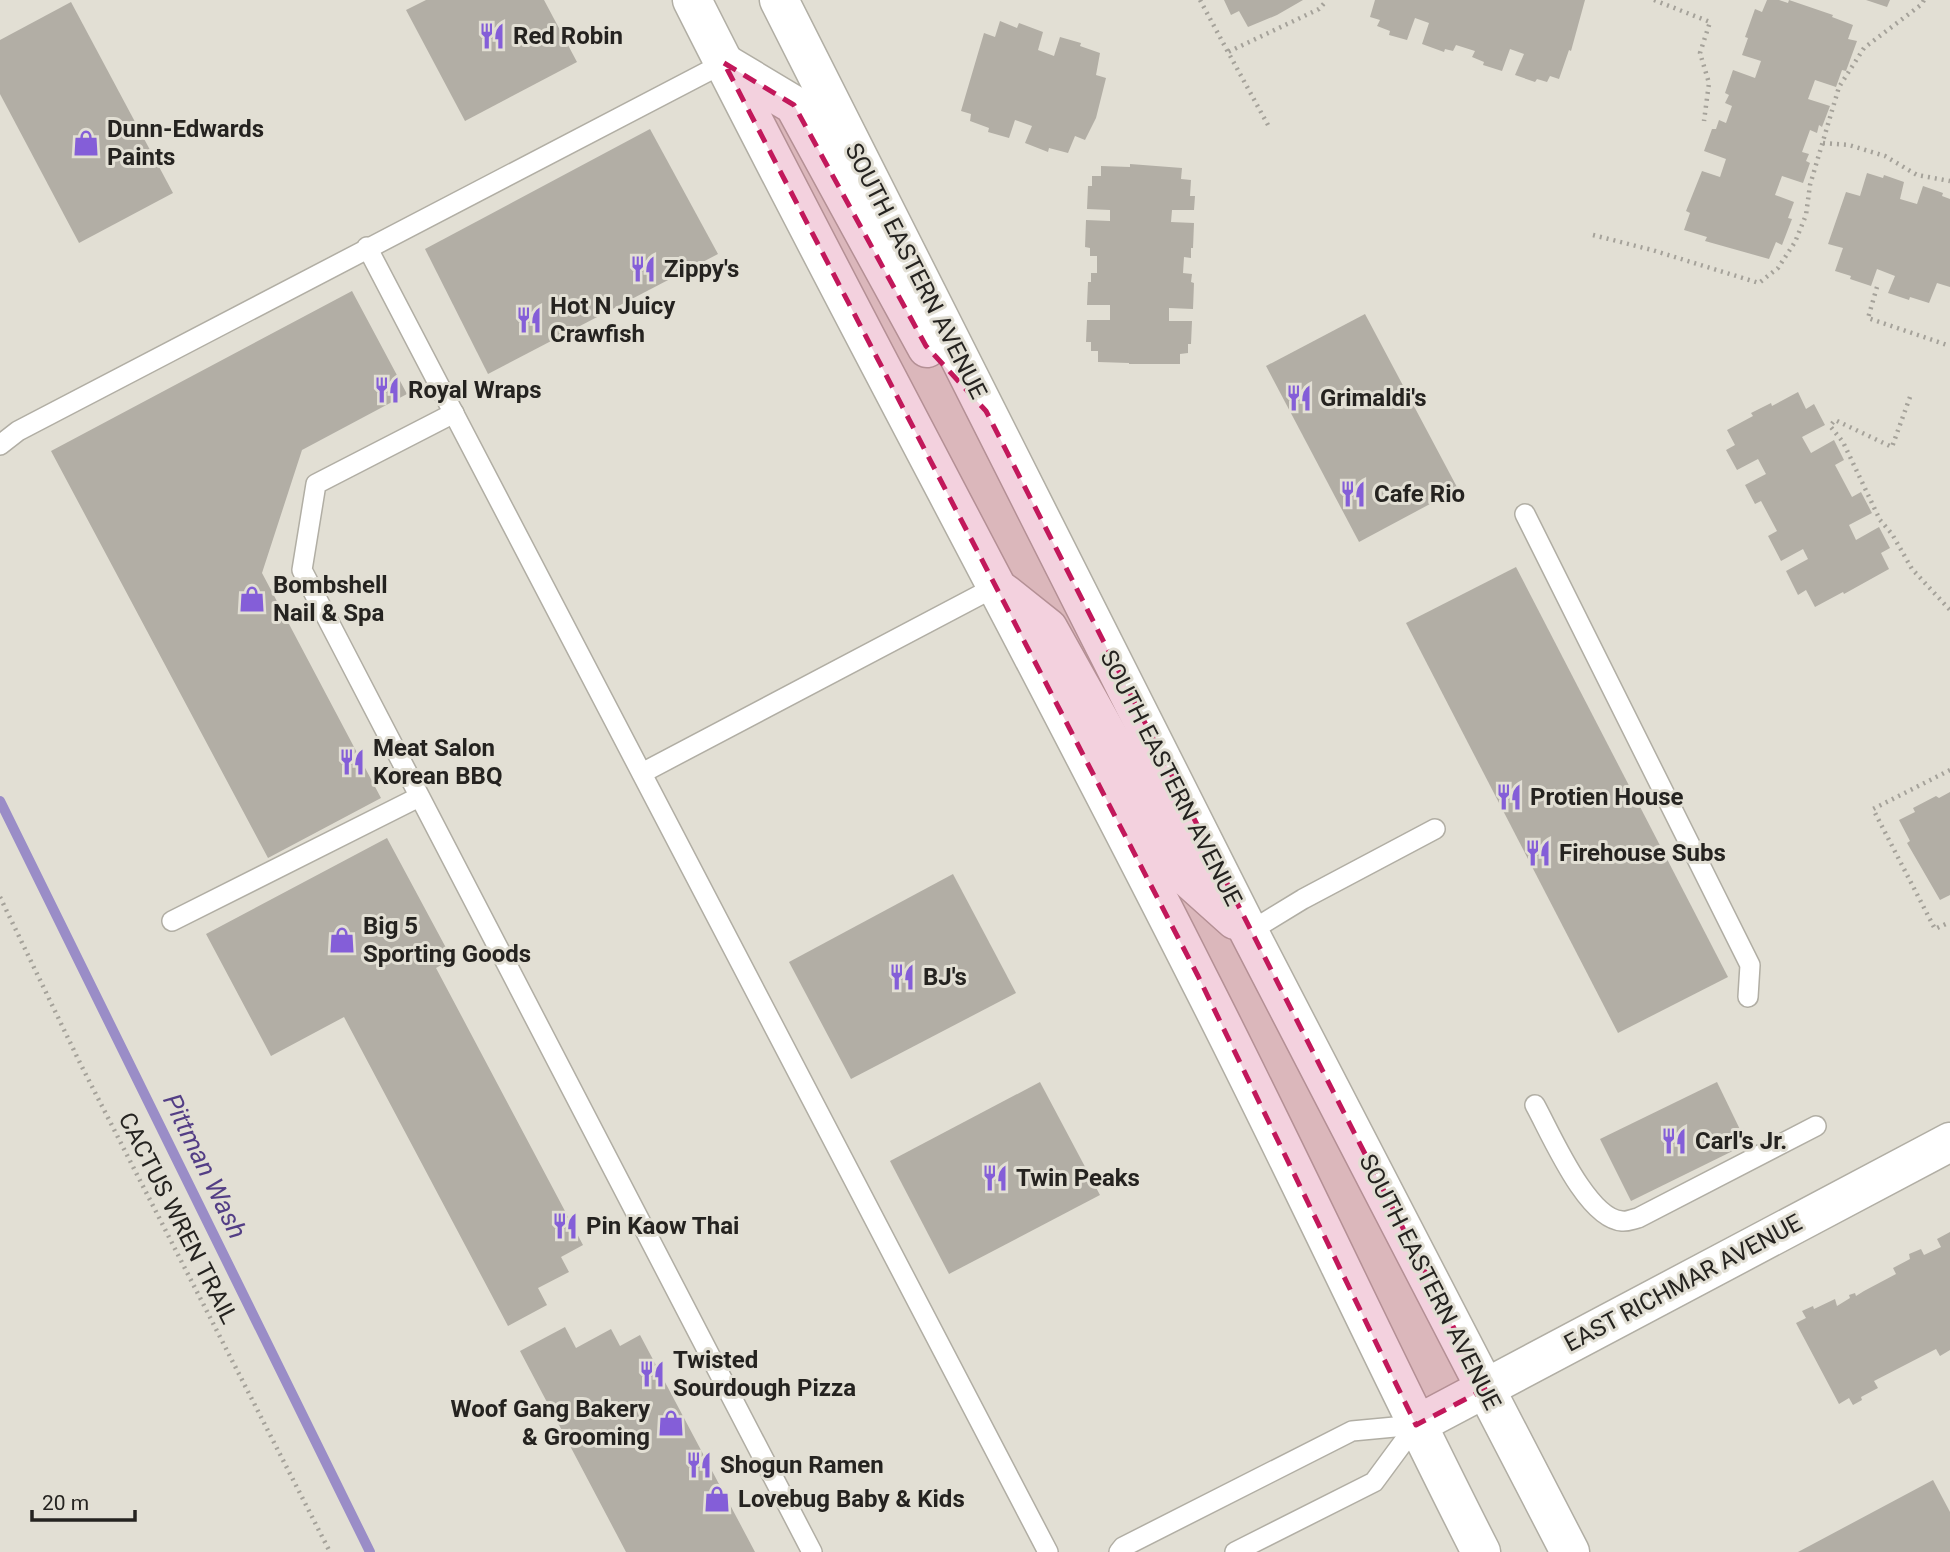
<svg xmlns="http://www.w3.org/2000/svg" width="1950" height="1552" viewBox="0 0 1950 1552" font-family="Roboto,sans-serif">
	<rect width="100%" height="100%" fill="#e2dfd4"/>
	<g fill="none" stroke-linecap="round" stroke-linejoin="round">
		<!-- stream -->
		<polyline stroke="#9a8dc7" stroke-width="10" points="0,801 370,1552"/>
	</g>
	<!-- building -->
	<g fill="#b2aea5">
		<polygon points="426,0 544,0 577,62 465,121 406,10"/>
		<polygon points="1224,0 1303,0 1277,15 1248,27 1239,11 1231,15"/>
		<polygon points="1375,0 1585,0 1571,51 1569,50 1559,79 1550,76 1547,82 1537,79 1535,82 1515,75 1524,54 1510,49 1502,71 1483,65 1484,62 1472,57 1475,51 1456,45 1453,51 1445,49 1444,52 1422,44 1429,23 1415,18 1407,40 1389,35 1390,31 1377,26 1380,20 1370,17"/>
		<polygon points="1767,0 1779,0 1788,3 1789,0 1833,15 1832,17 1853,25 1848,39 1857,41 1846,71 1842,70 1836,87 1815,80 1808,99 1830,106 1822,127 1819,125 1817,133 1810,130 1802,152 1809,154 1806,161 1810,163 1803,183 1782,176 1775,195 1794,202 1788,218 1792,219 1782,245 1776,242 1769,259 1705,241 1707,237 1684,230 1690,213 1686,211 1702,171 1720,177 1726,159 1704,151 1712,129 1716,129 1719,120 1726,123 1732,106 1725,103 1729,95 1725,93 1733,70 1755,78 1761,61 1742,55 1748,38 1745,37 1755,9 1762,12"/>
		<polygon points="1866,0 1890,0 1887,7"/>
		<polygon points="71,2 173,193 79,243 0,94 0,40"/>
		<polygon points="1000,21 1017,28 1019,23 1043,32 1038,50 1054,56 1060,37 1081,43 1080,46 1100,53 1096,75 1106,78 1096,118 1085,140 1075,136 1068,153 1049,148 1048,152 1025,143 1032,126 1015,120 1009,138 988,132 989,128 970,121 971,114 961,111 984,33 995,37"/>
		<polygon points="650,129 718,254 488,374 425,249"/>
		<polygon points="1130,164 1182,168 1181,179 1191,180 1190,196 1195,196 1194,210 1172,210 1171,222 1194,223 1193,248 1191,248 1191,258 1184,257 1183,273 1192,274 1191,282 1194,283 1193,309 1169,308 1169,321 1192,321 1191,344 1188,344 1188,353 1180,354 1180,364 1129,364 1129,363 1098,362 1098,351 1091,351 1091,342 1086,342 1087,320 1110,320 1110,305 1087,305 1088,282 1091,282 1091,273 1097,273 1097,256 1090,256 1090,248 1085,247 1086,220 1110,221 1110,210 1087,209 1088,186 1092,186 1092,176 1101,176 1101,166 1130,167"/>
		<polygon points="1867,173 1883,178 1884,175 1904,182 1900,199 1917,204 1923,186 1943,193 1942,196 1950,199 1950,287 1937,283 1929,303 1910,297 1909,300 1888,293 1895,276 1877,269 1871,286 1850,279 1851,276 1835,271 1843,248 1828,244 1846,192 1860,196"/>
		<polygon points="352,291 407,394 302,450 262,573 381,798 268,858 51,451"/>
		<polygon points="1365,314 1458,489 1359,542 1266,366"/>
		<polygon points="1798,392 1806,409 1814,404 1825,425 1802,437 1811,453 1834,440 1844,460 1835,465 1852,497 1861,492 1872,513 1849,525 1856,540 1879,527 1890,548 1881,553 1889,569 1844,594 1843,592 1815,607 1806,590 1798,595 1786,571 1808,559 1803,549 1781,561 1768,536 1777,531 1761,501 1755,504 1745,485 1766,474 1758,459 1737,470 1726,450 1735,445 1727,430 1753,416 1751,413 1771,403 1772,406"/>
		<polygon points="1516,567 1728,977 1618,1033 1406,623"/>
		<polygon points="1950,792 1950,895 1940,900 1907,843 1910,841 1899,820 1915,812 1913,808 1936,796 1939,798"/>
		<polygon points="387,838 452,959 436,968 583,1245 561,1257 569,1272 538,1288 547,1305 508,1326 344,1017 271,1056 206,934"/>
		<polygon points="953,874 1016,993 851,1079 789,962"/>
		<polygon points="1040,1082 1100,1195 949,1274 890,1161"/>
		<polygon points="1717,1082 1747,1144 1631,1201 1600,1139"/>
		<polygon points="1950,1232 1950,1350 1940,1356 1936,1349 1874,1381 1878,1388 1861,1397 1862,1400 1853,1405 1849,1398 1839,1404 1796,1323 1806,1318 1802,1311 1813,1306 1814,1309 1835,1299 1837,1306 1850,1298 1849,1295 1855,1293 1856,1296 1864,1291 1896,1274 1893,1268 1910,1259 1909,1254 1921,1249 1924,1255 1941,1247 1937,1239"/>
		<polygon points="565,1327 576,1348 611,1329 620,1346 640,1335 755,1552 626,1552 520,1351"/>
		<polygon points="1933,1480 1950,1512 1950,1552 1798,1552"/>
	</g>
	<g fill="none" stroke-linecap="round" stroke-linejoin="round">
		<!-- service casing -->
		<g stroke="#b1aea4" stroke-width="22">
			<g id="service">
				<polyline points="367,247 1048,1552"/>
				<polyline points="454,413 316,484 302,570 812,1552"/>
				<polyline points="0,445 18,431 724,63"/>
				<polyline points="1525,514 1750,965 1748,997"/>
				<polyline points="642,773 995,587"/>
				<polyline points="172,921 419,797"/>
				<polyline points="1249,932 1303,899 1435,829"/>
				<path d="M1535,1105C1551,1134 1587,1219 1622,1221C1626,1222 1633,1219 1638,1218L1816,1126"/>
				<polyline points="1119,1552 1123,1547 1352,1431 1416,1425"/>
				<polyline points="1235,1552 1374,1482 1416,1425"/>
			</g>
		</g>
		<!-- minor casing -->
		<g stroke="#b1aea4" stroke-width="41">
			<polyline id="minor" points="1416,1425 1950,1142"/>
		</g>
		<!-- primary casing -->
		<g stroke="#b1aea4" stroke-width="41">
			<g id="primary">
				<path d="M692,0C857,328 1034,651 1199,979C1296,1169 1384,1362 1481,1552"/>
				<polyline points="779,0 1249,932 1570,1552"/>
				<polyline points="724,63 794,105 927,348"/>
				<polyline points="1004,593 1048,628 1187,877 1235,920"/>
			</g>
		</g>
		<!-- path -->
		<g stroke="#a5a29a" stroke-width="4.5" stroke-dasharray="2 5" stroke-linecap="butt">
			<polyline points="1200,0 1228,52"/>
			<polyline points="1654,0 1710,22 1700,53 1709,83 1704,121"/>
			<polyline points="1268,125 1228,52 1319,9 1327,0"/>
			<polyline points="1823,143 1849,145 1885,156 1917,175 1950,181"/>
			<polyline points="1593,235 1652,250 1759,283 1778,268 1795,242 1806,215 1810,185 1839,87 1864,48 1922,4 1924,0"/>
			<polyline points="1877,287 1868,318 1950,346"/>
			<polyline points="1910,397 1892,447 1835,420 1830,426 1843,442 1880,520 1892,534 1912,569 1950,610"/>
			<polyline points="1950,770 1873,809 1935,929 1950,922"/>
			<polyline points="0,897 81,1065 330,1552"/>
		</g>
		<!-- service -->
		<use href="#service" stroke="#fff" stroke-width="19"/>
		<!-- minor -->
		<use href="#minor" stroke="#fff" stroke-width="38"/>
		<!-- primary -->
		<use href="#primary" stroke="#fff" stroke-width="38"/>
	</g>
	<!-- marked area -->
	<path fill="#c2185b" fill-opacity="0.2" stroke="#c2185b" stroke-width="5" stroke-dasharray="14 9" stroke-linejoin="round" d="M724,63L794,105L926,346L986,411L1485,1389L1416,1425L1198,976Z"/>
	<!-- icons -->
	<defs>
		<g id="restaurant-bare" transform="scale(2.1)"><path d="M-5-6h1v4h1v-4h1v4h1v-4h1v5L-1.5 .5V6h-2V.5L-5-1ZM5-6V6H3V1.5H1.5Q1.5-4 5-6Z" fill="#845ed8" stroke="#e2dfd4" stroke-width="2.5" paint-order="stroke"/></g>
		<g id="shop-bare" transform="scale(2.1)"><path d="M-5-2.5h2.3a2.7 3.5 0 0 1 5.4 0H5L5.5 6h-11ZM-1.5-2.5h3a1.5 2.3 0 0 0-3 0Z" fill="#845ed8" stroke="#e2dfd4" stroke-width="2.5" paint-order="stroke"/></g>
	</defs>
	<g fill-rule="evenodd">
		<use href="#restaurant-bare" x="492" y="36"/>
		<use href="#shop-bare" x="86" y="143"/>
		<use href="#restaurant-bare" x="643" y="269"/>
		<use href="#restaurant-bare" x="529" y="320"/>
		<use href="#restaurant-bare" x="387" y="390"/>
		<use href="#restaurant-bare" x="1299" y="398"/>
		<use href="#restaurant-bare" x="1353" y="494"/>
		<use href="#shop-bare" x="252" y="599"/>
		<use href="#restaurant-bare" x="352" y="762"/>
		<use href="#restaurant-bare" x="1509" y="797"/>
		<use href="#restaurant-bare" x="1538" y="853"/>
		<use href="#shop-bare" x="342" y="940"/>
		<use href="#restaurant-bare" x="902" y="977"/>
		<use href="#restaurant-bare" x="1674" y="1141"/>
		<use href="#restaurant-bare" x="995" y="1178"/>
		<use href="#restaurant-bare" x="565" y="1226"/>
		<use href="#restaurant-bare" x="652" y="1374"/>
		<use href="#shop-bare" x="671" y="1423"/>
		<use href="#restaurant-bare" x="699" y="1465"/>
		<use href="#shop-bare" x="717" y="1499"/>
	</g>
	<g text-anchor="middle" stroke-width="6" stroke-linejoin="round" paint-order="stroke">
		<!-- poi labels -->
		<g font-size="24" font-weight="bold" fill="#252320" stroke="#e2dfd4" text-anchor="start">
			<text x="513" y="44">Red Robin</text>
			<text x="107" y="137">Dunn-Edwards<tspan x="107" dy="28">Paints</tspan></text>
			<text x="664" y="277">Zippy's</text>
			<text x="550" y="314">Hot N Juicy<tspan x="550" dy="28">Crawfish</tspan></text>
			<text x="408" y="398">Royal Wraps</text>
			<text x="1320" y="406">Grimaldi's</text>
			<text x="1374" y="502">Cafe Rio</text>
			<text x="273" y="593">Bombshell<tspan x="273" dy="28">Nail &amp; Spa</tspan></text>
			<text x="373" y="756">Meat Salon<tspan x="373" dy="28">Korean BBQ</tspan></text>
			<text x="1530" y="805">Protien House</text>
			<text x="1559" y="861">Firehouse Subs</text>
			<text x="363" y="934">Big 5<tspan x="363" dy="28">Sporting Goods</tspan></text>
			<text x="923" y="985">BJ's</text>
			<text x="1695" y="1149">Carl's Jr.</text>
			<text x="1016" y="1186">Twin Peaks</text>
			<text x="586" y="1234">Pin Kaow Thai</text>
			<text x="673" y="1368">Twisted<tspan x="673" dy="28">Sourdough Pizza</tspan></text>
			<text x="650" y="1417" text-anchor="end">Woof Gang Bakery<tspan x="650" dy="28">&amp; Grooming</tspan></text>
			<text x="720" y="1473">Shogun Ramen</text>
			<text x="738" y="1507">Lovebug Baby &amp; Kids</text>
		</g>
		<!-- street labels -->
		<g font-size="24" fill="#252320" stroke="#e2dfd4">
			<text transform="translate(916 271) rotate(63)" y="8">SOUTH EASTERN AVENUE</text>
			<text transform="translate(1171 778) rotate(63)" y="8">SOUTH EASTERN AVENUE</text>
			<text transform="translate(178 1218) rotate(63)" y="8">CACTUS WREN TRAIL</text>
			<text transform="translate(1430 1282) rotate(63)" y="8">SOUTH EASTERN AVENUE</text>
			<text transform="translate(1683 1283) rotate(-28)" y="8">EAST RICHMAR AVENUE</text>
		</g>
		<!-- water labels -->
		<g font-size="26" font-style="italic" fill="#533e85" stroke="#e2dfd4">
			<text transform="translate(205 1166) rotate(64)" y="9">Pittman Wash</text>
		</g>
	</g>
	<!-- scale -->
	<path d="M32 1510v10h103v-10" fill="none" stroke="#252320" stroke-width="3.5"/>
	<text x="42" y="1510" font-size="21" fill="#252320" stroke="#e2dfd4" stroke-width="5" paint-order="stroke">20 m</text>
</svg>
